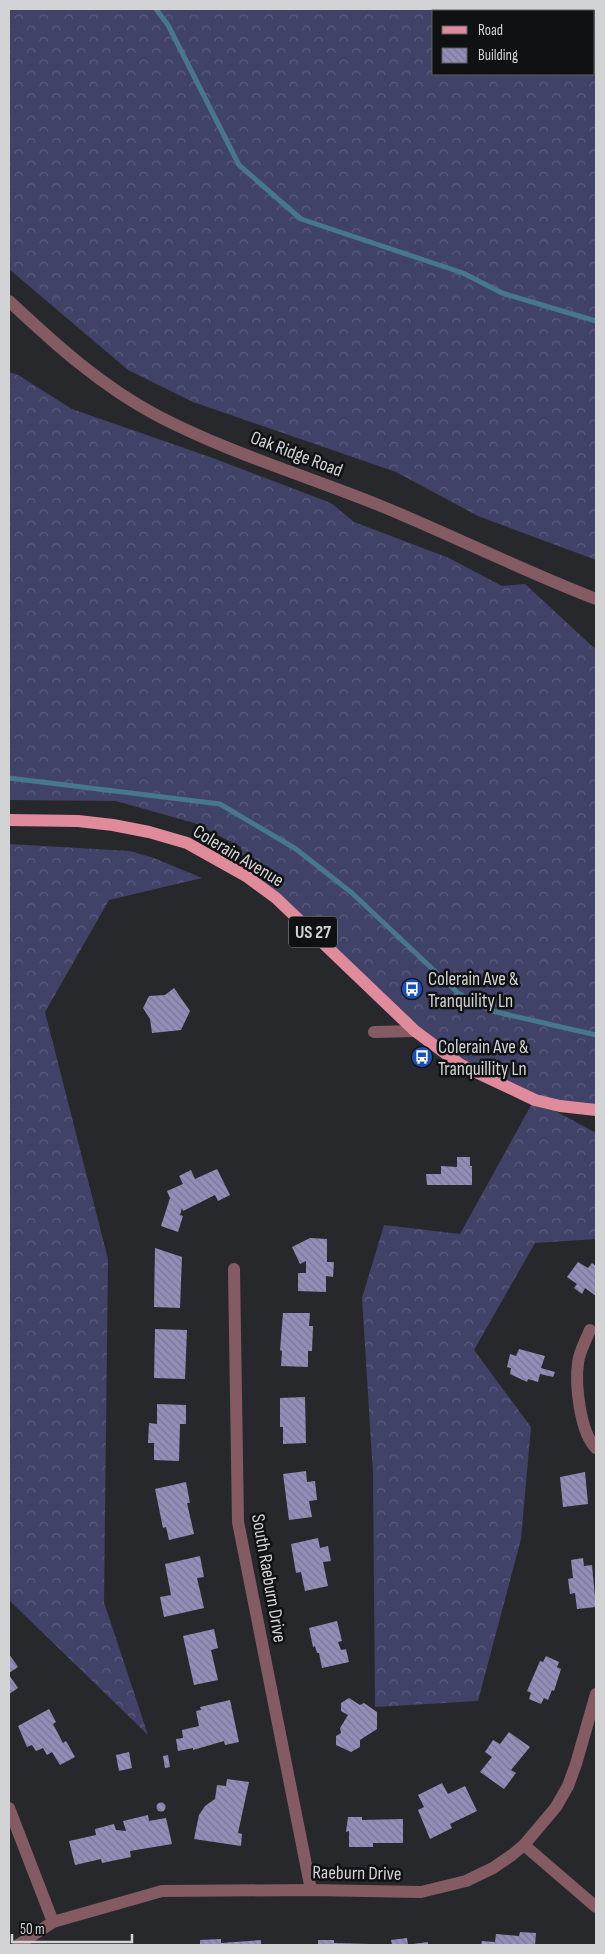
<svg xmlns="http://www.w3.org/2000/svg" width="605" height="1954" viewBox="0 0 605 1954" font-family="'Sofia Sans Condensed',sans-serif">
	<defs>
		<pattern id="forest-crowns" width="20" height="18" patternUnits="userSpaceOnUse" patternTransform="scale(1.25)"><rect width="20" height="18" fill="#414267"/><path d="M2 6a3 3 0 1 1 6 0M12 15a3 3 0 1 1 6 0" fill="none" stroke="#5c5c7c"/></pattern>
		<pattern id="building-back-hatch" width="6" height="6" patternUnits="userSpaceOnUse" patternTransform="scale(1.25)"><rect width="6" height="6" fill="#938eb8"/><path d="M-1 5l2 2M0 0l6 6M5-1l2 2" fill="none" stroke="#7a7694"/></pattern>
	</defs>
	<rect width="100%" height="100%" fill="#27282b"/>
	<!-- forest -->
	<g fill="url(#forest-crowns)" fill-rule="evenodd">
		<path d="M9,9H596V560L478,516L396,472L193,402L128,370L9,269ZM434,11H594V74H434Z"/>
		<polygon points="9,372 18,375 72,409 210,457 331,503 354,522 449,558 502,586 525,584 592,646 596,648 596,1110 537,1101 596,1133 596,1239 535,1243 474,1350 531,1427 521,1539 478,1701 375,1707 373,1474 362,1298 384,1225 460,1234 534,1100 461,1065 246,876 241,847 194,823 116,801 9,800"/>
		<polygon points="9,844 130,851 154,858 202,878 109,900 45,1012 108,1259 104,1602 148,1735 9,1600"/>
	</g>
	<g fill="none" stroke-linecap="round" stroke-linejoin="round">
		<!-- stream -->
		<g stroke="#46778c" stroke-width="5">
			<polyline points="156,9 168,25 239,165 301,219 463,273 502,293 596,321"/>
			<polyline points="9,778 220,804 296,849 352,893 458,993 492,1011 596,1035"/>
		</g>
	</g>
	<!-- building -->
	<g fill="url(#building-back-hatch)">
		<polygon points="174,988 190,1011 181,1030 152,1033 150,1019 143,1008 149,996 165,995"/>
		<polygon points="457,1157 470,1157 470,1166 472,1166 472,1185 427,1185 426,1174 441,1174 441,1166 457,1167"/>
		<polygon points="217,1169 230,1195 218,1201 215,1195 183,1211 182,1208 180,1215 183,1216 178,1232 161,1226 170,1198 167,1191 183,1184 179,1176 191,1170 195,1179"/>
		<polygon points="310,1238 327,1239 327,1262 334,1262 333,1277 326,1276 326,1292 298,1291 298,1273 306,1273 306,1261 300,1264 292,1247"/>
		<polygon points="155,1248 182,1257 180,1308 154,1307"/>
		<polygon points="578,1262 588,1268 592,1263 596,1266 596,1296 585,1288 582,1294 574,1288 577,1284 567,1277"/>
		<polygon points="283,1313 310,1313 309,1326 313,1326 312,1351 308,1351 308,1367 281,1366 282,1351 280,1350"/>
		<polygon points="155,1329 187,1330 185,1379 154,1378"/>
		<polygon points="519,1349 545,1356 541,1368 555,1372 553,1377 540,1374 538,1382 528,1379 527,1382 510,1374 511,1368 507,1367 510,1354 516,1356"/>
		<polygon points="305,1397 306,1443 283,1444 283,1427 280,1427 280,1398"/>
		<polygon points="157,1404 186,1405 186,1424 180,1424 179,1461 154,1460 154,1443 148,1443 149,1423 157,1424"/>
		<polygon points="306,1471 307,1482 315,1481 317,1500 309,1501 312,1517 289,1520 283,1474"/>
		<polygon points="585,1472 588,1504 563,1507 560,1477"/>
		<polygon points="186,1482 190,1503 187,1503 194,1534 169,1540 166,1527 163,1528 155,1489"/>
		<polygon points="318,1538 320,1548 328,1546 331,1561 323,1562 328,1586 305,1591 301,1572 296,1573 291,1544"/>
		<polygon points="200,1556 204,1577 197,1578 204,1608 164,1617 160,1597 171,1595 165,1564"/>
		<polygon points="583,1558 584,1566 592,1565 596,1607 577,1609 575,1593 570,1594 568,1579 573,1578 571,1560"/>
		<polygon points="337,1621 342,1641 338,1642 341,1650 346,1649 349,1662 322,1668 319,1653 317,1653 315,1646 313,1647 309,1628"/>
		<polygon points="214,1629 218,1648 211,1650 218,1680 194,1685 183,1636"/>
		<polygon points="9,1654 18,1667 9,1673"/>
		<polygon points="546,1656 559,1662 557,1667 561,1669 554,1691 552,1690 548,1700 544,1698 541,1704 529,1699 531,1693 527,1691 540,1661 543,1662"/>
		<polygon points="9,1675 18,1688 9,1694"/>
		<polygon points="349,1698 360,1705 364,1703 377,1712 377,1729 360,1740 360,1747 351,1752 336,1745 336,1736 341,1733 340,1728 348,1715 341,1711 341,1703"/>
		<polygon points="230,1700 239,1742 225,1745 224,1741 193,1750 193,1748 178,1751 176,1739 183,1738 182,1730 199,1726 196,1711 201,1710 200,1707"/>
		<polygon points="49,1709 56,1722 53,1724 63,1743 66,1741 75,1757 60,1765 52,1752 47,1755 43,1748 36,1751 32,1745 27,1747 18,1726"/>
		<polygon points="509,1732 530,1747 511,1770 516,1773 504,1789 480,1772 492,1757 485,1752 493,1740 500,1744"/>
		<polygon points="129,1752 132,1768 119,1771 116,1755"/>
		<polygon points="168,1755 170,1767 165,1768 163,1756"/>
		<polygon points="227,1779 249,1782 238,1833 242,1834 241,1846 194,1839 199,1815 205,1806 215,1799 217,1785 226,1786"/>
		<polygon points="442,1783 448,1794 465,1786 477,1811 450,1824 452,1828 430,1839 418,1810 424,1807 418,1795"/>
		<circle cx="161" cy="1807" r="4.5"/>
		<polygon points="148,1815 149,1821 166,1818 172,1844 130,1851 131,1857 102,1863 101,1859 75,1865 69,1841 96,1835 95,1829 114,1824 116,1830 126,1831 123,1821"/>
		<polygon points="348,1817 362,1817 362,1820 403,1819 403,1843 373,1843 373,1847 349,1847 349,1831 346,1832"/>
		<polygon points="520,1932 536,1933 535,1945 481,1945 482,1941 495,1942 496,1934 519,1936"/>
		<polygon points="407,1938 408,1945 392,1945 391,1940"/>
		<polygon points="221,1939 221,1943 261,1940 261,1945 200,1945 200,1940"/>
		<polygon points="318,1940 334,1940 334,1943 371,1944 371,1945 318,1945"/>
		<polygon points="428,1942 428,1945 413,1945 413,1944"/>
	</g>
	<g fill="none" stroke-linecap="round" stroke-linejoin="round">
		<!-- minor -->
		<g stroke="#845b62" stroke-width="12">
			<path d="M9,301C55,344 101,386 158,416C229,453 307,476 381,506C454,536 523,571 596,599"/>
			<polyline points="374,1032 415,1031"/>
			<polyline points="234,1269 238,1522 311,1890"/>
			<path d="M590,1330C586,1340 579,1352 578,1363C575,1384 580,1433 596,1448"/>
			<polyline points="9,1808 53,1922"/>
			<polyline points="524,1845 596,1907"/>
			<polyline points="18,1945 53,1922 162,1891 311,1890 421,1892 466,1881 493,1868 512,1855 524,1845 556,1807 568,1786 576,1764 596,1694"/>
		</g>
		<!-- major -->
		<polyline stroke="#df8b9b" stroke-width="12" points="9,820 78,821 113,825 149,832 187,843 246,876 276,898 415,1031 461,1065 535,1100 560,1106 596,1110"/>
	</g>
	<!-- icons -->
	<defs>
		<g id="bus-disc" transform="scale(1.125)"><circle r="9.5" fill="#1a4fb4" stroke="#101112"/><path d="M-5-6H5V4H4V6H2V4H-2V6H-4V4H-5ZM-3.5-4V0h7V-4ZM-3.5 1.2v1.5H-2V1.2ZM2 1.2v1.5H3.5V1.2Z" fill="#fff"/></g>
	</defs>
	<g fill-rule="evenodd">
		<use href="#bus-disc" x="412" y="989"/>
		<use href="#bus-disc" x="422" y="1057"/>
	</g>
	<g text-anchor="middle" stroke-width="5" stroke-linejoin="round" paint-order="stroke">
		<!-- shield labels -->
		<rect fill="#101112" stroke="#98999a" stroke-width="1" x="289" y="916.5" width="48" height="31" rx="4"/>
		<g font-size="18" font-weight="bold" fill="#d2d3d5">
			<text x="313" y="938">US 27</text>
		</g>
		<!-- street labels -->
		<g font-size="19" fill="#d2d3d5" stroke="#101112">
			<text transform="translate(297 453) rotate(21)" y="7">Oak Ridge Road</text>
			<text transform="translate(239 855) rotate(31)" y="7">Colerain Avenue</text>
			<text transform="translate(270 1578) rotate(80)" y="7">South Raeburn Drive</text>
			<text transform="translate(357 1872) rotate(1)" y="7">Raeburn Drive</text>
		</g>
		<!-- poi labels -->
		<g font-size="19" fill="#d2d3d5" stroke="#101112" text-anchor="start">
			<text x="428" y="985">Colerain Ave &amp;<tspan x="428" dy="22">Tranquility Ln</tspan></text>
			<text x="438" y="1053">Colerain Ave &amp;<tspan x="438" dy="22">Tranquillity Ln</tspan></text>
		</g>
	</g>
	<!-- border -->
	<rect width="605" height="1954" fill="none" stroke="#d2d3d5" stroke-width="20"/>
	<!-- legend -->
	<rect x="432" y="10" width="162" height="65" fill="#101112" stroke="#5e5f60"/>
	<rect x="442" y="26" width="25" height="8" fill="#df8b9b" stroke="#5e5f60"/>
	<text x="478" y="35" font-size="15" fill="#d2d3d5">Road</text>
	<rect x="442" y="48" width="25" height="15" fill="url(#building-back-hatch)" stroke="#5e5f60"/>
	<text x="478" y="60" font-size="15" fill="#d2d3d5">Building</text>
	<!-- scale -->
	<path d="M12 1934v8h120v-8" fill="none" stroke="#d2d3d5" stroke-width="2.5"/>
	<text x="20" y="1934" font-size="15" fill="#d2d3d5" stroke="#101112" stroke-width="4" paint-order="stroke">50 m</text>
</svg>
